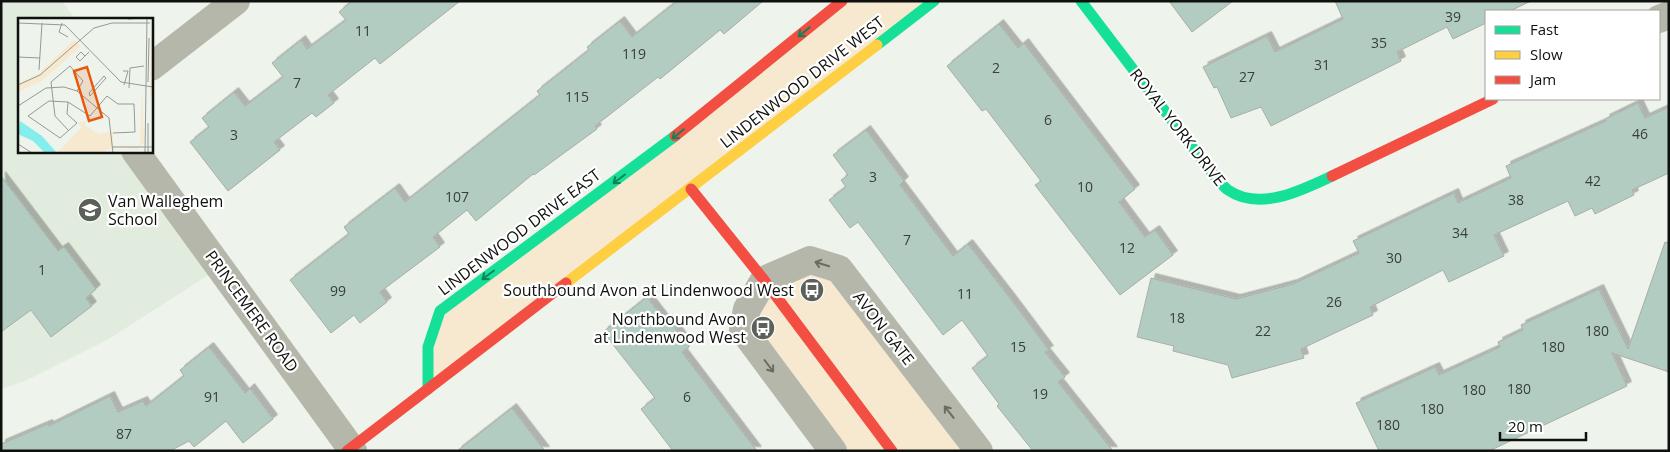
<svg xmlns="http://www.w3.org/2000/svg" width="1670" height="452" viewBox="0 0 1670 452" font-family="'Open Sans',sans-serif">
	<defs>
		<filter id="shadow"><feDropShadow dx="4.5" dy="-4.5" stdDeviation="0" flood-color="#0004"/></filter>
	</defs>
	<rect width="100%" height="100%" fill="#eef3ec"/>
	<!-- built -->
	<polygon fill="#e2ecde" points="1,1 62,1 75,19 19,19 19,151 135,151 221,267 107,340 25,381 1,389"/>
	<!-- green -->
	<g fill="#f6e9cf">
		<polygon points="842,1 934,1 428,389 440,311"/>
		<polygon points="839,269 979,451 833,451 747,309 764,280"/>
	</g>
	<!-- building -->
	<g fill="#b3ccc1" stroke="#a8ada8" filter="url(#shadow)">
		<polygon points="352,1 460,1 380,64 375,58 328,95 334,103 316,117 312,113 274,142 280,150 228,191 190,142 209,127 202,118 234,92 245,106 283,77 272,63 301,40 307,49 346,20 339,12"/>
		<polygon points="677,1 763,1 724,34 720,30 660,79 658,77 595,126 597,129 534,175 533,174 476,221 467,210 433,237 440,247 380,292 387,302 360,323 354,315 331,333 290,280 349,234 344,227 395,188 405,202 540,95 537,91 589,50 587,47 620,21 632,37"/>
		<polygon points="1169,1 1233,1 1192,32"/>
		<polygon points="1335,1 1531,1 1510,11 1486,11 1486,23 1453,39 1447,27 1397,52 1401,61 1271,126 1261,107 1231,118 1217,87 1214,88 1203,67 1267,36 1275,52 1343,19"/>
		<polygon points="999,24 1018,48 1024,43 1135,189 1119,202 1145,237 1155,230 1173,255 1120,295 1035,185 1041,181 986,109 982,111 947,66"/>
		<polygon points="1638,103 1645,118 1669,107 1669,173 1632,190 1634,195 1595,214 1592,208 1575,216 1568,201 1494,235 1504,256 1449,282 1443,270 1370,307 1373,315 1301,349 1304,358 1232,378 1228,365 1173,351 1174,346 1137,337 1151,278 1236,299 1293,284 1359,253 1353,241 1454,193 1458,203 1511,178 1506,166 1606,121 1605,119"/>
		<polygon points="866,130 904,181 900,185 953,256 968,244 1010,298 1049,350 1045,352 1065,377 1058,382 1113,451 1033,451 997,406 999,404 972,368 988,356 962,320 943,335 858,222 850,228 829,200 846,187 841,180 848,175 833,155"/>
		<polygon points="1,176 58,251 64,247 96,289 86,298 92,306 51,337 31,310 1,332"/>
		<polygon points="1665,242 1669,243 1669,372 1612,353 1627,386 1489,451 1379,451 1356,403 1435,367 1439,375 1500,347 1498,342 1523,330 1521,325 1599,289 1628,349"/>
		<polygon points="647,297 670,327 673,325 689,347 682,352 757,451 673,451 641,409 655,398 603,332"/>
		<polygon points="209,347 245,393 250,388 273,419 243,443 226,421 194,447 189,441 170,451 1,451 1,444 48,424 49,426 110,396 118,412 143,401 146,406 184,376 180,370"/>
		<polygon points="512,408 545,451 457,451"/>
	</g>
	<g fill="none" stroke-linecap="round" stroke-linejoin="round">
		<!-- street -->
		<g stroke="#b6b7ab" stroke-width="28">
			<polyline points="1659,19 1669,15"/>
			<polyline points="151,67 236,1"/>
			<polyline points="135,151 353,451"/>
			<polyline points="833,451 743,330 747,309 764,280 810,260 839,269 979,451"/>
		</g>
		<!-- fast -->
		<g stroke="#16e098" stroke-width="11">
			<path d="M1081,1L1212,173C1217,178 1222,186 1228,190C1260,212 1302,190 1332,176"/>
			<polyline points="877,45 934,1"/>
			<polyline points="428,389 428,347 440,311 675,136"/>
		</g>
		<!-- slow -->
		<polyline stroke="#ffcf43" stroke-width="11" points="566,283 877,45"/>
		<!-- jam -->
		<g stroke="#f24e42" stroke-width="11">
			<polyline points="675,136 842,1"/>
			<polyline points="1332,176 1493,99"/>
			<polyline points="691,189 764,280 892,451"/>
			<polyline points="347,451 566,283"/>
		</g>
	</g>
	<!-- one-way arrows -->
	<defs><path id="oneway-shaft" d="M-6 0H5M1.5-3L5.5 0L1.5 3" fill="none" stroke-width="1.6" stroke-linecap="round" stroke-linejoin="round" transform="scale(1.25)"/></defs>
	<g stroke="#128359">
		<use href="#oneway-shaft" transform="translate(804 32) rotate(141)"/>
		<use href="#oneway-shaft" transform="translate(678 134) rotate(141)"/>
		<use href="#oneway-shaft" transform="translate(619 179) rotate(143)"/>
		<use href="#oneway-shaft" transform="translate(488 275) rotate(143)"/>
	</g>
	<g stroke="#6a6c64">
		<use href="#oneway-shaft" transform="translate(822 264) rotate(-163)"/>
		<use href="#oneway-shaft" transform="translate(769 366) rotate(53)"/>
		<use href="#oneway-shaft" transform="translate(949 412) rotate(-128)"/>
	</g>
	<!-- icons -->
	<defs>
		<g id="school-disc" transform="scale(1.25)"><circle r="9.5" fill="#5c605b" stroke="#fff"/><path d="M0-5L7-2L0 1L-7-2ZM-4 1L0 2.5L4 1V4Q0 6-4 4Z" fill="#fff"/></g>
		<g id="bus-disc" transform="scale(1.25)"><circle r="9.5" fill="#5c605b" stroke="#fff"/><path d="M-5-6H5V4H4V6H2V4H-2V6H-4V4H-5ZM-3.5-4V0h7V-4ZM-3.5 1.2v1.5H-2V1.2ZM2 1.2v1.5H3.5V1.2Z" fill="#fff"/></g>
	</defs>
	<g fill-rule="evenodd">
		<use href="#school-disc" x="90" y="210"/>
		<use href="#bus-disc" x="812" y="290"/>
		<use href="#bus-disc" x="763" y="328"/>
	</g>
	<g text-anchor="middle" stroke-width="4.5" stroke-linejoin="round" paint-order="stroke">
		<!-- number labels -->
		<g font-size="14" fill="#37403a">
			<text x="1453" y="22">39</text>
			<text x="363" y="36">11</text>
			<text x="1379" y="48">35</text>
			<text x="634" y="59">119</text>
			<text x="1322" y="70">31</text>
			<text x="996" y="73">2</text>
			<text x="1247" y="82">27</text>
			<text x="297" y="88">7</text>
			<text x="577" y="102">115</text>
			<text x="1048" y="125">6</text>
			<text x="1640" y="139">46</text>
			<text x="234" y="140">3</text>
			<text x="873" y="182">3</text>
			<text x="1593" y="186">42</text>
			<text x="1085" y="192">10</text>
			<text x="457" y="202">107</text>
			<text x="1516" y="205">38</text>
			<text x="1460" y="238">34</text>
			<text x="907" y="245">7</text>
			<text x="1127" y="253">12</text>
			<text x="1394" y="263">30</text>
			<text x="42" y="275">1</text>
			<text x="338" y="296">99</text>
			<text x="965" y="299">11</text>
			<text x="1334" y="307">26</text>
			<text x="1177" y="323">18</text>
			<text x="1263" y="336">22</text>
			<text x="1597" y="336">180</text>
			<text x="1018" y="352">15</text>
			<text x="1553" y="352">180</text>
			<text x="1519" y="394">180</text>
			<text x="1474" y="395">180</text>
			<text x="1040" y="399">19</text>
			<text x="212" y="402">91</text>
			<text x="687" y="402">6</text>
			<text x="1432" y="414">180</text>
			<text x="1388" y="430">180</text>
			<text x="124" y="439">87</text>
		</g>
		<!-- street labels -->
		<g font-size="16" fill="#0e110d" stroke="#fff">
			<text transform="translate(802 82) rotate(-38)" y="6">LINDENWOOD DRIVE WEST</text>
			<text transform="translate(1178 127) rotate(52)" y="6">ROYAL YORK DRIVE</text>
			<text transform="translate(519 232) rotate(-37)" y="6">LINDENWOOD DRIVE EAST</text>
			<text transform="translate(252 311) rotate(54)" y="6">PRINCEMERE ROAD</text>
			<text transform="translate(884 328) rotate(52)" y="6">AVON GATE</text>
		</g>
		<!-- poi labels -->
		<g font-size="16" fill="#0e110d" stroke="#fff" text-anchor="end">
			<text x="108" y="207" text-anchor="start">Van Walleghem<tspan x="108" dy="18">School</tspan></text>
			<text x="794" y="296">Southbound Avon at Lindenwood West</text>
			<text x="746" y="325">Northbound Avon<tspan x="746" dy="18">at Lindenwood West</tspan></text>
		</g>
	</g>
	<!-- overview -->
	<g transform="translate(18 18)">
		<rect width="135" height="135" fill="#eef3ec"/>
		<path d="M135,11V78L132,79L133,20ZM56,22L63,28L24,63L0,74V65L20,56ZM124,71L126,124L120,131L98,129L88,132L87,135H39L64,109L59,105L69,103L66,107L81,116L95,113V128H122Z" fill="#f6e9cf"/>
		<path d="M2,103L24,118L39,135H27L15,123L0,116Z" fill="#84eeed"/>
		<path fill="none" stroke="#949993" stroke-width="1" d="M110,1L125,0M0,5L47,7L103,64L135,69M44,5L41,14L50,19M67,38L63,34L58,39L62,43L71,34M0,39L22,40M21,52L24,5M105,53H110L106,67M86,58L88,60L72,78L71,75ZM130,64L131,20M0,67L22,57L76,10L94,5H132M111,70L112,50L126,48M50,84L49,96L59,105L42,120L10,98L31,83L50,84L72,98L89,78L100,86H116L117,114L95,115M0,88L28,70L46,69L59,73L91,100L95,135M130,105V135M51,113L37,98L33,64L52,48L65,63L59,73M0,126L14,135M95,129H135M127,135L129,0"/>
		<path fill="#e8590c" fill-opacity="0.15" stroke="#e8590c" stroke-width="2.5" d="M69,49L84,99L71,103L56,53Z"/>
		<rect width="135" height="135" fill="none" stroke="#0e110d" stroke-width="2.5"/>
	</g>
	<!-- border -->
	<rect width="1670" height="452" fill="none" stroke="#0e110d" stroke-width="5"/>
	<!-- legend -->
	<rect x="1485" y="10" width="175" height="90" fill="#ffffff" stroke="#9fa09e"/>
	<rect x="1495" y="26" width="25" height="8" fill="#16e098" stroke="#9fa09e"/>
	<text x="1530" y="35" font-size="15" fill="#0e110d">Fast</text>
	<rect x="1495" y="51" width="25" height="8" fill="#ffcf43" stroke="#9fa09e"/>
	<text x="1530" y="60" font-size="15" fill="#0e110d">Slow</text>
	<rect x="1495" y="76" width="25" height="8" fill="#f24e42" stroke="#9fa09e"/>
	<text x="1530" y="85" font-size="15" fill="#0e110d">Jam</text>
	<!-- scale -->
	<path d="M1500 432v8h86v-8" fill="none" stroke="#0e110d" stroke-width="2.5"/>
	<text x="1508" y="432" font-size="15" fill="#0e110d" stroke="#ffffff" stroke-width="4" paint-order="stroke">20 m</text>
</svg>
